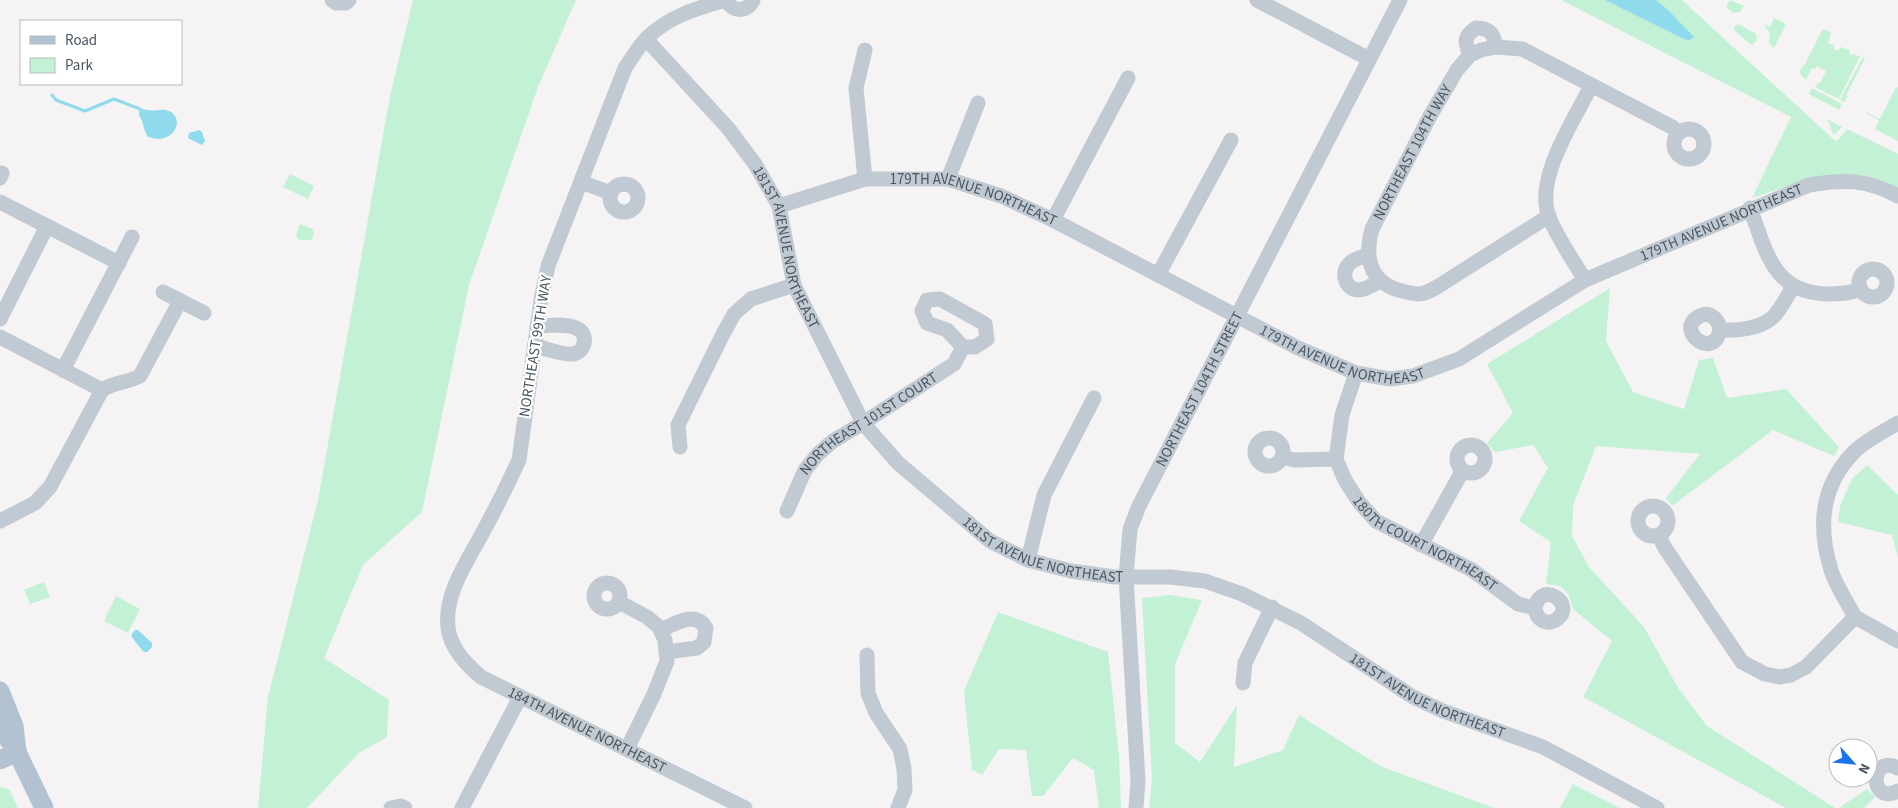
<svg xmlns="http://www.w3.org/2000/svg" width="1898" height="808" viewBox="0 0 1898 808" font-family="'Source Sans 3',sans-serif">
	<rect width="100%" height="100%" fill="#f5f3f3"/>
	<!-- green -->
	<g fill="#c3f1d5">
		<polygon points="413,0 576,0 538,87 469,285 422,512 363,565 324,658 389,700 387,737 359,753 307,808 258,808 268,697 318,500 390,96"/>
		<path d="M1561,0H1682L1832,138L1837,141L1847,129L1898,154V189C1846,161 1803,181 1752,198L1791,117Z"/>
		<polygon points="1730,0 1744,6 1740,12 1733,13 1726,7"/>
		<polygon points="1774,18 1786,24 1774,48 1769,43 1770,34 1764,24 1770,27"/>
		<polygon points="1738,24 1756,34 1757,40 1753,44 1750,44 1734,30 1734,27"/>
		<polygon points="1823,29 1831,32 1828,43 1834,45 1834,49 1839,51 1840,47 1850,50 1849,54 1860,56 1839,99 1815,87 1818,83 1820,83 1826,71 1817,66 1815,69 1812,68 1806,80 1799,73 1803,65 1804,66"/>
		<polygon points="1863,57 1865,58 1846,95 1848,96 1844,102 1840,100"/>
		<polygon points="1896,87 1898,88 1898,141 1875,129 1879,120 1866,113 1866,112 1880,119"/>
		<polygon points="1812,88 1842,104 1839,110 1809,94"/>
		<polygon points="1827,119 1842,127 1834,135 1833,134"/>
		<polygon points="290,174 314,186 308,199 283,187"/>
		<polygon points="300,224 312,229 314,233 312,240 299,240 296,235"/>
		<polygon points="1610,288 1606,341 1633,392 1684,409 1699,360 1713,358 1727,398 1786,389 1839,447 1834,456 1773,430 1672,506 1666,498 1700,454 1596,446 1573,506 1572,536 1589,567 1644,627 1678,688 1707,726 1835,808 1786,808 1583,697 1612,641 1573,609 1569,595 1560,586 1546,584 1551,542 1519,521 1548,468 1533,445 1495,452 1487,443 1513,413 1487,364"/>
		<polygon points="1867,465 1898,495 1898,558 1892,535 1838,522 1840,506 1852,479"/>
		<polygon points="44,582 50,597 30,604 24,590"/>
		<polygon points="1170,595 1202,600 1175,664 1175,743 1200,762 1237,705 1234,767 1283,750 1299,715 1380,766 1494,808 1149,808 1152,779 1142,598"/>
		<polygon points="116,596 140,609 128,633 104,621"/>
		<polygon points="998,612 1108,652 1119,755 1121,808 1099,808 1094,770 1073,758 1043,796 1032,796 1026,750 999,749 982,775 972,770 964,691"/>
		<polygon points="1573,784 1620,808 1560,808"/>
		<polygon points="0,787 9,789 18,808 0,808"/>
		<polygon points="1867,789 1875,797 1864,808 1839,808"/>
	</g>
	<!-- water -->
	<g fill="#90daee">
		<polygon points="1605,0 1656,0 1668,10 1694,37 1688,41"/>
		<path d="M140,108C143,109 145,110 148,110C156,112 163,107 171,112C183,121 175,135 164,138C159,140 153,138 148,137C143,130 144,122 139,115Z"/>
		<polygon points="199,130 202,132 205,141 202,145 188,138 189,133"/>
		<path d="M135,630H138L152,643V647L147,652H144C141,649 132,638 131,635Z"/>
	</g>
	<g fill="none" stroke-linecap="round" stroke-linejoin="round">
		<!-- stream -->
		<polyline stroke="#90daee" stroke-width="3" points="52,95 56,100 85,111 114,99 140,109"/>
		<!-- minor -->
		<g stroke="#c1cad2" stroke-width="15">
			<polyline points="332,0 336,3 346,3 349,0"/>
			<path id="s1" d="M726,0C697,8 667,17 646,39C638,47 632,58 625,68L548,266L541,300L519,460C508,484 496,508 483,532C468,560 444,594 448,627C450,648 466,664 481,677L745,808"/>
			<path d="M726,0C732,12 747,13 753,0"/>
			<polyline points="1257,0 1369,59"/>
			<path id="s2" d="M646,39L728,128L755,164L779,206L794,285L863,423L898,463L990,541L1028,560L1071,571L1115,577H1170L1205,581L1242,594L1301,623L1413,697L1443,711L1543,747L1657,808"/>
			<polyline points="865,50 856,88 865,179"/>
			<path d="M1470,55C1464,42 1464,36 1476,28C1490,28 1494,34 1496,47"/>
			<circle cx="1689" cy="144" r="15"/>
			<polyline points="0,178 2,173"/>
			<polyline points="948,179 978,103"/>
			<polyline points="581,182 611,193"/>
			<circle cx="624" cy="198" r="14"/>
			<polyline points="0,202 119,263"/>
			<path id="s3" d="M779,206L865,179H948L1001,196L1053,220L1298,348L1356,373L1390,379L1413,376L1459,359L1585,280L1809,185C1844,179 1865,179 1898,196"/>
			<path d="M1750,208C1766,250 1772,292 1826,294C1837,294 1850,294 1860,289"/>
			<path id="s4" d="M1549,216L1437,287C1432,290 1424,294 1418,294C1411,294 1402,291 1395,289C1368,278 1365,255 1372,229L1430,116L1457,70L1470,55L1481,50L1496,47L1522,49L1672,127L1679,133"/>
			<polyline points="1053,220 1128,78"/>
			<path d="M1368,255C1362,257 1354,259 1350,263C1340,272 1345,289 1358,290C1366,290 1374,284 1380,281"/>
			<circle cx="1873" cy="283" r="14"/>
			<polyline points="1158,275 1231,140"/>
			<path d="M1585,280C1573,260 1558,239 1549,217C1534,179 1574,120 1591,86"/>
			<polyline points="163,292 204,313"/>
			<polyline points="0,319 47,226"/>
			<path d="M1720,330C1714,361 1675,331 1698,317C1709,310 1719,319 1720,330C1736,331 1760,329 1773,317C1781,309 1787,296 1793,287"/>
			<polyline points="0,337 102,390"/>
			<path d="M534,346C546,348 561,355 573,354C586,352 589,333 576,328C566,323 549,326 537,326"/>
			<polyline points="63,370 132,237"/>
			<circle cx="1269" cy="452" r="14"/>
			<circle cx="1471" cy="459" r="14"/>
			<polyline points="680,447 678,425 722,336 734,314 751,299 794,285"/>
			<path id="s5" d="M1282,457L1294,460L1336,459L1345,480L1359,502L1376,521L1472,570L1518,604L1535,608C1536,619 1547,627 1557,619C1577,604 1541,579 1535,608"/>
			<polyline points="1336,459 1342,415 1356,373"/>
			<circle cx="1653" cy="521" r="15"/>
			<path id="s6" d="M787,511L805,470L818,454L833,441L863,423L954,364L963,347H975L987,339L985,324L940,299L927,300L922,311L927,323L947,330L963,347"/>
			<path d="M0,521L35,503L50,487L102,390C114,382 127,383 140,376L180,301"/>
			<path d="M1659,536L1665,548L1742,662L1765,674L1779,677L1791,675L1806,667L1855,617C1847,602 1836,586 1831,570C1817,525 1822,483 1856,450C1868,439 1885,431 1898,423"/>
			<polyline points="1421,545 1463,470"/>
			<polyline points="1028,560 1044,495 1094,398"/>
			<circle cx="607" cy="596" r="13"/>
			<polyline points="619,602 647,617 659,627 665,640 667,661 654,694 627,749"/>
			<polyline points="1855,617 1898,641"/>
			<path d="M661,630C675,624 695,610 706,628L704,642L697,648L666,652"/>
			<polyline points="867,655 868,693 876,713 900,749 904,769 905,790 898,808"/>
			<polyline points="1243,683 1245,663 1272,607"/>
			<path d="M1898,768C1869,753 1869,806 1898,791"/>
			<polyline points="391,808 401,806 405,808"/>
			<polyline points="462,808 520,697"/>
			<path id="s7" d="M1136,808L1138,781L1126,577L1130,529L1139,506L1400,0"/>
		</g>
		<!-- major -->
		<g stroke="#b3c2d1" stroke-width="19">
			<polyline points="0,691 14,726 17,751"/>
			<polyline points="0,727 17,752 44,808"/>
			<polyline points="0,760 17,752"/>
		</g>
	</g>
	<g text-anchor="middle" stroke-width="4.5" stroke-linejoin="round" paint-order="stroke">
		<!-- street labels -->
		<g font-size="15" fill="#4a5661" stroke="#fff">
			<text dy="5" stroke="none"><textPath href="#s4" startOffset="335">NORTHEAST 104TH WAY</textPath></text>
			<text dy="5" stroke="none"><textPath href="#s3" startOffset="202">179TH AVENUE NORTHEAST</textPath></text>
			<text dy="5" stroke="none"><textPath href="#s3" startOffset="1029">179TH AVENUE NORTHEAST</textPath></text>
			<text dy="5" stroke="none"><textPath href="#s2" startOffset="256">181ST AVENUE NORTHEAST</textPath></text>
			<text transform="translate(535 346) rotate(-81)" y="5">NORTHEAST 99TH WAY</text>
			<text dy="5" stroke="none"><textPath href="#s3" startOffset="608">179TH AVENUE NORTHEAST</textPath></text>
			<text dy="5" stroke="none"><textPath href="#s7" startOffset="436">NORTHEAST 104TH STREET</textPath></text>
			<text dy="5" stroke="none"><textPath href="#s6" startOffset="124">NORTHEAST 101ST COURT</textPath></text>
			<text dy="5" stroke="none"><textPath href="#s5" startOffset="182">180TH COURT NORTHEAST</textPath></text>
			<text dy="5" stroke="none"><textPath href="#s2" startOffset="676">181ST AVENUE NORTHEAST</textPath></text>
			<text dy="5" stroke="none"><textPath href="#s2" startOffset="1096">181ST AVENUE NORTHEAST</textPath></text>
			<text dy="5" stroke="none"><textPath href="#s1" startOffset="898">184TH AVENUE NORTHEAST</textPath></text>
		</g>
	</g>
	<!-- legend -->
	<rect x="20" y="20" width="162" height="65" fill="#ffffff" stroke="#b7bbc0"/>
	<rect x="30" y="36" width="25" height="8" fill="#b3c2d1" stroke="#b7bbc0"/>
	<text x="65" y="45" font-size="15" fill="#4a5661">Road</text>
	<rect x="30" y="58" width="25" height="15" fill="#c3f1d5" stroke="#b7bbc0"/>
	<text x="65" y="70" font-size="15" fill="#4a5661">Park</text>
	<!-- north arrow -->
	<g transform="translate(1853 763) rotate(117)"><circle r="24" fill="#ffffff" stroke="#b7bbc0"/>
	<path d="M0-4L9 19L0 12L-9 19Z" fill="#1a73e8"/>
	<text y="-8" font-size="14" font-weight="bold" text-anchor="middle" fill="#4a5661">N</text>
	</g>
</svg>
